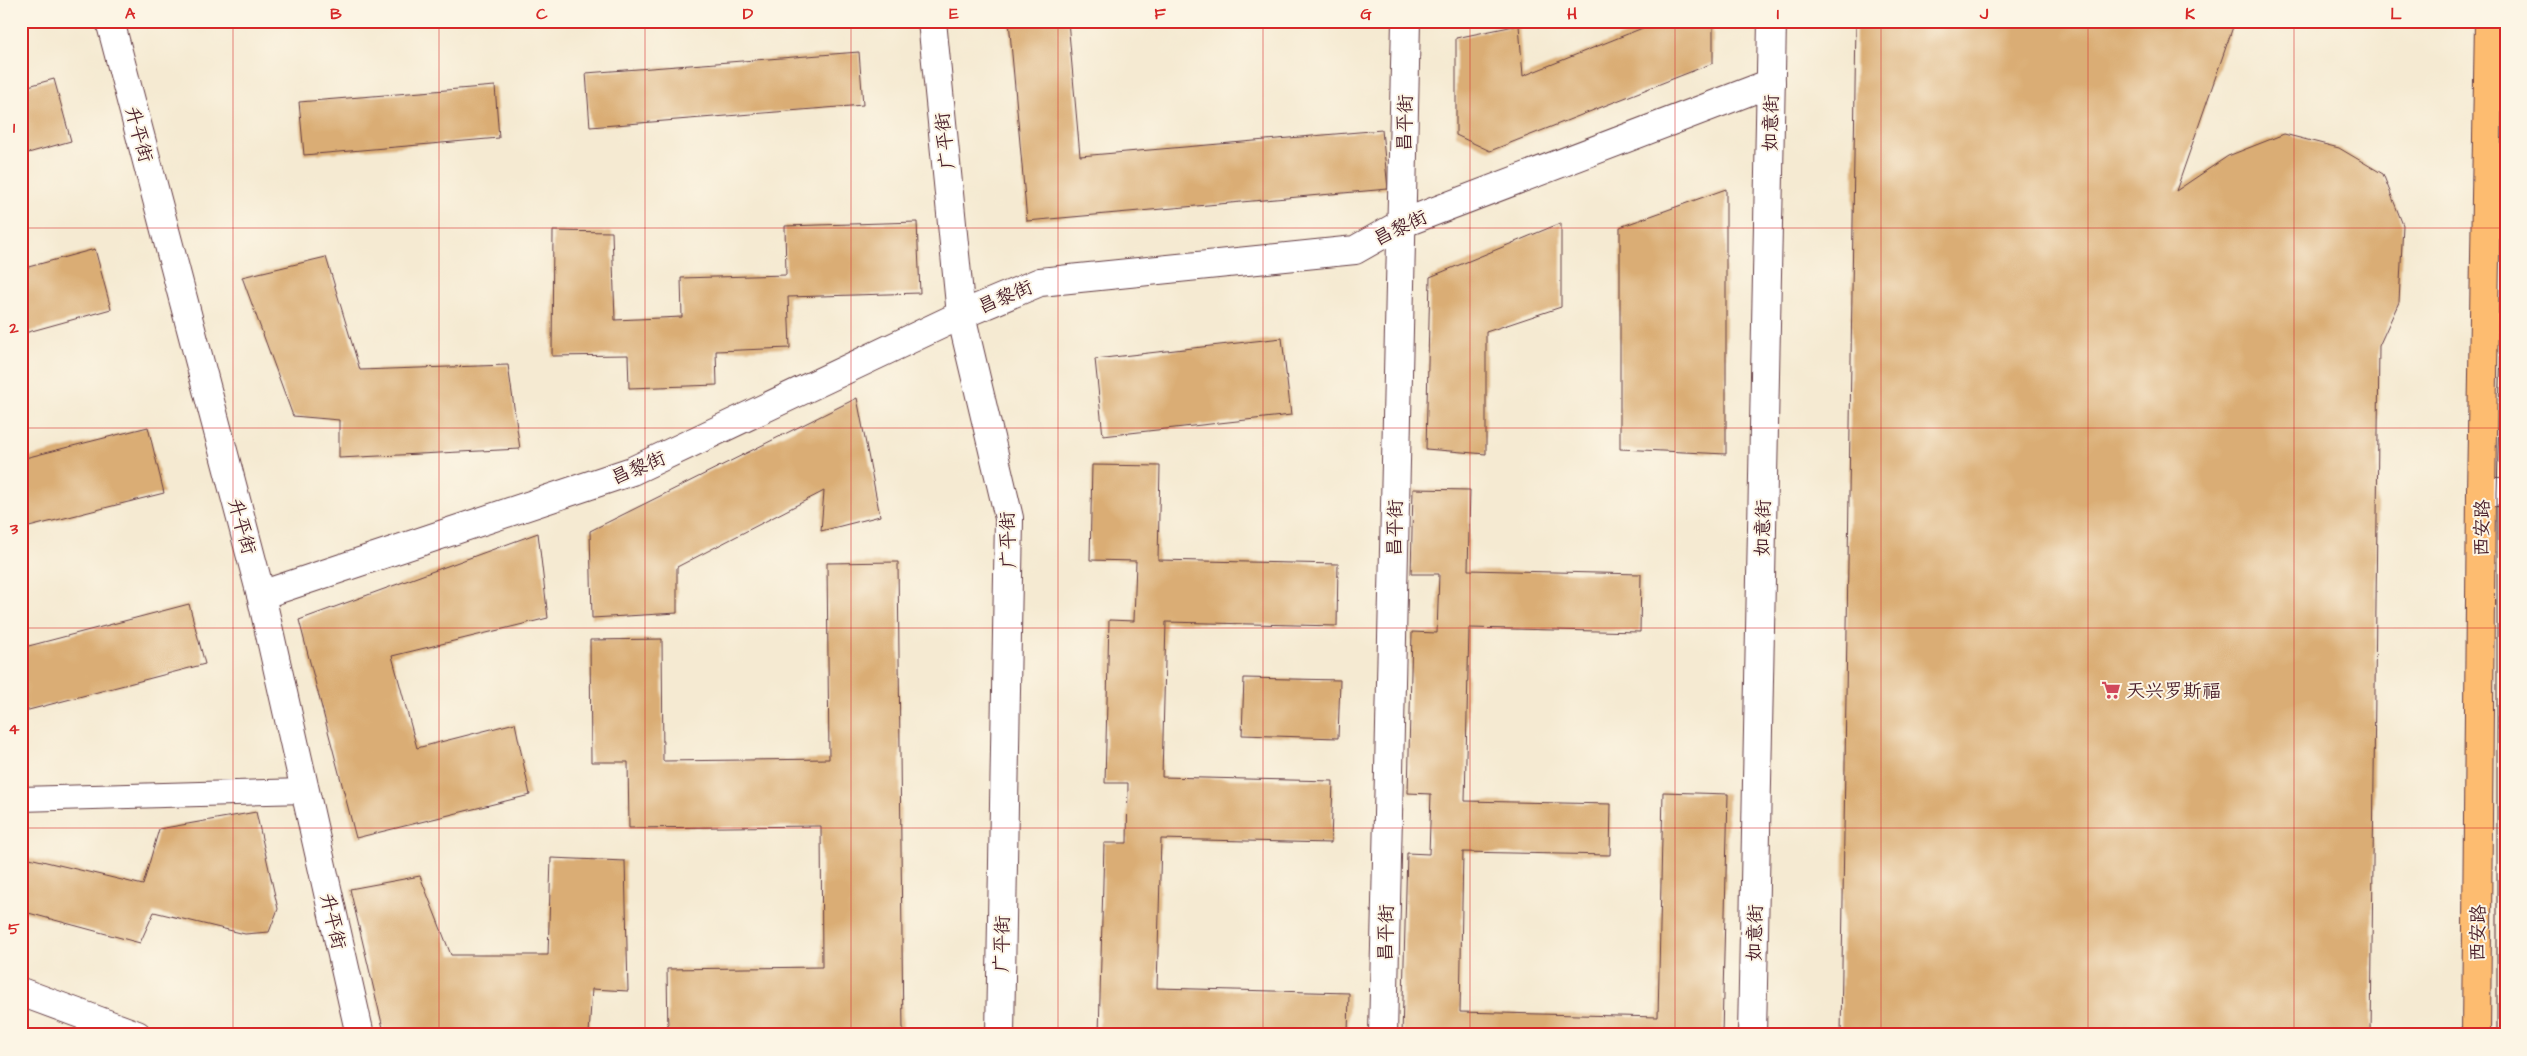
<svg xmlns="http://www.w3.org/2000/svg" width="2527" height="1056" viewBox="0 0 2527 1056" font-family="'Architects Daughter','LXGW WenKai TC',sans-serif">
	<rect width="100%" height="100%" fill="#fcf5e5"/>
	<filter id="ink" filterUnits="userSpaceOnUse"><feTurbulence type="fractalNoise" baseFrequency=".02" numOctaves="2"/><feDisplacementMap in="SourceGraphic" scale="10" xChannelSelector="R" yChannelSelector="G"/><feConvolveMatrix kernelMatrix="1 2 1 2 8 2 1 2 1" color-interpolation-filters="sRGB"/></filter>
	<filter id="wash" filterUnits="userSpaceOnUse"><feTurbulence type="fractalNoise" baseFrequency=".0096" numOctaves="4" result="noise"/><feDisplacementMap in="SourceGraphic" scale="20" xChannelSelector="R" yChannelSelector="G"/><feGaussianBlur stdDeviation="1.12" result="paint"/><feColorMatrix in="noise" values="0 0 0 0 0 0 0 0 0 0 0 0 0 0 0 0 0 1.4 0 .05"/><feComposite in="paint" operator="in"/></filter>
	<g filter="url(#wash)">
		<rect width="100%" height="100%" fill="#f5ead2"/>
		<g id="blocks">
			<!-- building -->
			<g fill="#daad75">
				<polygon points="1009,21 1068,21 1080,156 1382,130 1388,189 1027,221"/>
				<polygon points="1650,21 1713,21 1713,63 1490,151 1456,135 1456,38 1519,25 1523,76 1650,25"/>
				<polygon points="1856,21 2235,21 2176,191 2228,156 2284,134 2339,148 2383,174 2403,225 2399,302 2379,346 2371,1035 1841,1035"/>
				<polygon points="859,52 863,105 590,127 586,73"/>
				<polygon points="54,79 71,141 21,155 21,88"/>
				<polygon points="495,86 499,138 304,155 299,102"/>
				<polygon points="1726,189 1726,454 1620,449 1620,227"/>
				<polygon points="917,222 920,293 788,297 790,348 716,351 717,385 629,388 628,355 552,356 553,231 612,232 615,320 682,317 681,278 786,275 785,226"/>
				<polygon points="1561,223 1561,307 1486,332 1486,454 1426,449 1430,277"/>
				<polygon points="95,249 111,309 21,334 21,269"/>
				<polygon points="326,257 360,370 508,365 520,449 339,458 339,420 293,416 242,277"/>
				<polygon points="1282,338 1291,415 1103,436 1095,359"/>
				<polygon points="857,398 880,516 821,531 824,491 677,567 677,613 592,618 590,531"/>
				<polygon points="148,427 164,493 21,529 21,459"/>
				<polygon points="1092,465 1160,466 1158,560 1338,564 1337,626 1166,622 1162,777 1333,781 1331,843 1161,839 1157,988 1349,993 1348,1035 1099,1035 1104,843 1127,843 1128,783 1105,783 1109,620 1134,621 1136,561 1090,560"/>
				<polygon points="1413,489 1470,490 1468,570 1641,574 1640,632 1469,628 1465,801 1611,804 1610,855 1463,852 1460,1012 1658,1017 1663,792 1728,794 1722,1035 1402,1035 1407,853 1429,854 1431,794 1408,793 1412,632 1437,633 1439,574 1411,574"/>
				<polygon points="538,533 548,618 392,656 417,748 515,723 530,795 356,838 299,620"/>
				<polygon points="898,562 903,1035 668,1035 667,969 822,967 821,826 629,828 628,762 591,762 590,640 662,639 663,761 829,759 827,563"/>
				<polygon points="189,604 205,664 21,712 21,648"/>
				<polygon points="1244,678 1340,680 1338,738 1242,735"/>
				<polygon points="256,812 278,909 269,932 245,934 154,912 140,943 21,911 21,856 143,885 159,829"/>
				<polygon points="551,858 625,861 628,991 592,989 589,1034 384,1032 350,889 420,876 451,955 548,955"/>
			</g>
		</g>
	</g>
	<g filter="url(#ink)">
		<use href="#blocks" fill-opacity="0" stroke="#643d44" stroke-width="1"/>
		<g fill="none" stroke-linecap="round" stroke-linejoin="round">
			<!-- lane casing -->
			<g stroke="#643d44" stroke-width="26">
				<polyline id="lane" points="21,799 305,791"/>
			</g>
			<!-- street casing -->
			<g stroke="#643d44" stroke-width="30">
				<g id="street">
					<polyline points="110,21 261,595 360,1035"/>
					<polyline points="932,21 961,315 1009,518 1000,1035"/>
					<polyline points="2481,492 2506,492"/>
					<polyline points="261,595 632,471 961,315 1040,282 1355,250 1401,224 1771,83"/>
					<polyline points="21,992 137,1035"/>
					<polyline points="1383,1035 1406,21"/>
					<polyline points="1752,1035 1772,21"/>
				</g>
			</g>
			<!-- primary casing -->
			<g stroke="#643d44" stroke-width="30">
				<polyline id="primary" points="2476,1035 2481,492 2489,21"/>
			</g>
			<!-- lane -->
			<use href="#lane" stroke="#fff" stroke-width="24"/>
			<!-- street -->
			<use href="#street" stroke="#fff" stroke-width="28"/>
			<!-- primary -->
			<use href="#primary" stroke="#fdbc70" stroke-width="28"/>
			<!-- tram -->
			<polyline stroke="#4a1f2b" stroke-width="1" points="2497,1035 2497,493 2506,163"/>
		</g>
	</g>
	<!-- grid -->
	<path fill="none" stroke="#d62828" stroke-width="1" stroke-opacity="0.55" d="M233,21V1035M439,21V1035M645,21V1035M851,21V1035M1058,21V1035M1263,21V1035M1470,21V1035M1675,21V1035M1881,21V1035M2088,21V1035M2294,21V1035M21,228H2506M21,428H2506M21,628H2506M21,828H2506"/>
	<!-- icons -->
	<defs>
		<g id="supermarket-bare" transform="scale(1.5)"><path d="M-6-5.5h2.5l.6 2H6L4.5 2H-2.5L-4.4-4H-6ZM-1.5 3.2a1.3 1.3 0 1 0 .1 0ZM3 3.2a1.3 1.3 0 1 0 .1 0Z" fill="#d1495b" stroke="#fcf5e5" stroke-width="2.5" paint-order="stroke"/></g>
	</defs>
	<g fill-rule="evenodd">
		<use href="#supermarket-bare" x="2111" y="690"/>
	</g>
	<g text-anchor="middle" stroke-width="4" stroke-linejoin="round" paint-order="stroke">
		<!-- street labels -->
		<g font-size="19" fill="#4a1f2b" stroke="#fcf5e5">
			<text transform="translate(1404 123) rotate(-89)" y="7">昌平街</text>
			<text transform="translate(1770 123) rotate(-89)" y="7">如意街</text>
			<text transform="translate(140 134) rotate(75)" y="7">升平街</text>
			<text transform="translate(944 141) rotate(-96)" y="7">广平街</text>
			<text transform="translate(1400 227) rotate(-26)" y="7">昌黎街</text>
			<text transform="translate(1005 296) rotate(-23)" y="7">昌黎街</text>
			<text transform="translate(638 467) rotate(-23)" y="7">昌黎街</text>
			<text transform="translate(243 526) rotate(75)" y="7">升平街</text>
			<text transform="translate(1394 528) rotate(-89)" y="7">昌平街</text>
			<text transform="translate(1762 528) rotate(-89)" y="7">如意街</text>
			<text transform="translate(2481 528) rotate(-89)" y="7">西安路</text>
			<text transform="translate(1007 540) rotate(-92)" y="7">广平街</text>
			<text transform="translate(334 921) rotate(77)" y="7">升平街</text>
			<text transform="translate(1385 933) rotate(-89)" y="7">昌平街</text>
			<text transform="translate(1754 933) rotate(-89)" y="7">如意街</text>
			<text transform="translate(2477 933) rotate(-89)" y="7">西安路</text>
			<text transform="translate(1001 944) rotate(-89)" y="7">广平街</text>
		</g>
		<!-- poi labels -->
		<g font-size="19" fill="#4a1f2b" stroke="#fcf5e5" text-anchor="start">
			<text x="2126" y="697">天兴罗斯福</text>
		</g>
	</g>
	<!-- margin -->
	<rect width="2527" height="1056" fill="none" stroke="#fcf5e5" stroke-width="55"/>
	<rect x="28" y="28" width="2472" height="1000" fill="none" stroke="#d62828" stroke-width="2"/>
	<g font-size="16" text-anchor="middle" font-weight="bold" fill="#d62828">
		<text x="130" y="19">A</text>
		<text x="336" y="19">B</text>
		<text x="542" y="19">C</text>
		<text x="748" y="19">D</text>
		<text x="954" y="19">E</text>
		<text x="1160" y="19">F</text>
		<text x="1366" y="19">G</text>
		<text x="1572" y="19">H</text>
		<text x="1778" y="19">I</text>
		<text x="1984" y="19">J</text>
		<text x="2190" y="19">K</text>
		<text x="2396" y="19">L</text>
		<text x="14" y="133">1</text>
		<text x="14" y="333">2</text>
		<text x="14" y="534">3</text>
		<text x="14" y="734">4</text>
		<text x="14" y="934">5</text>
	</g>
</svg>
